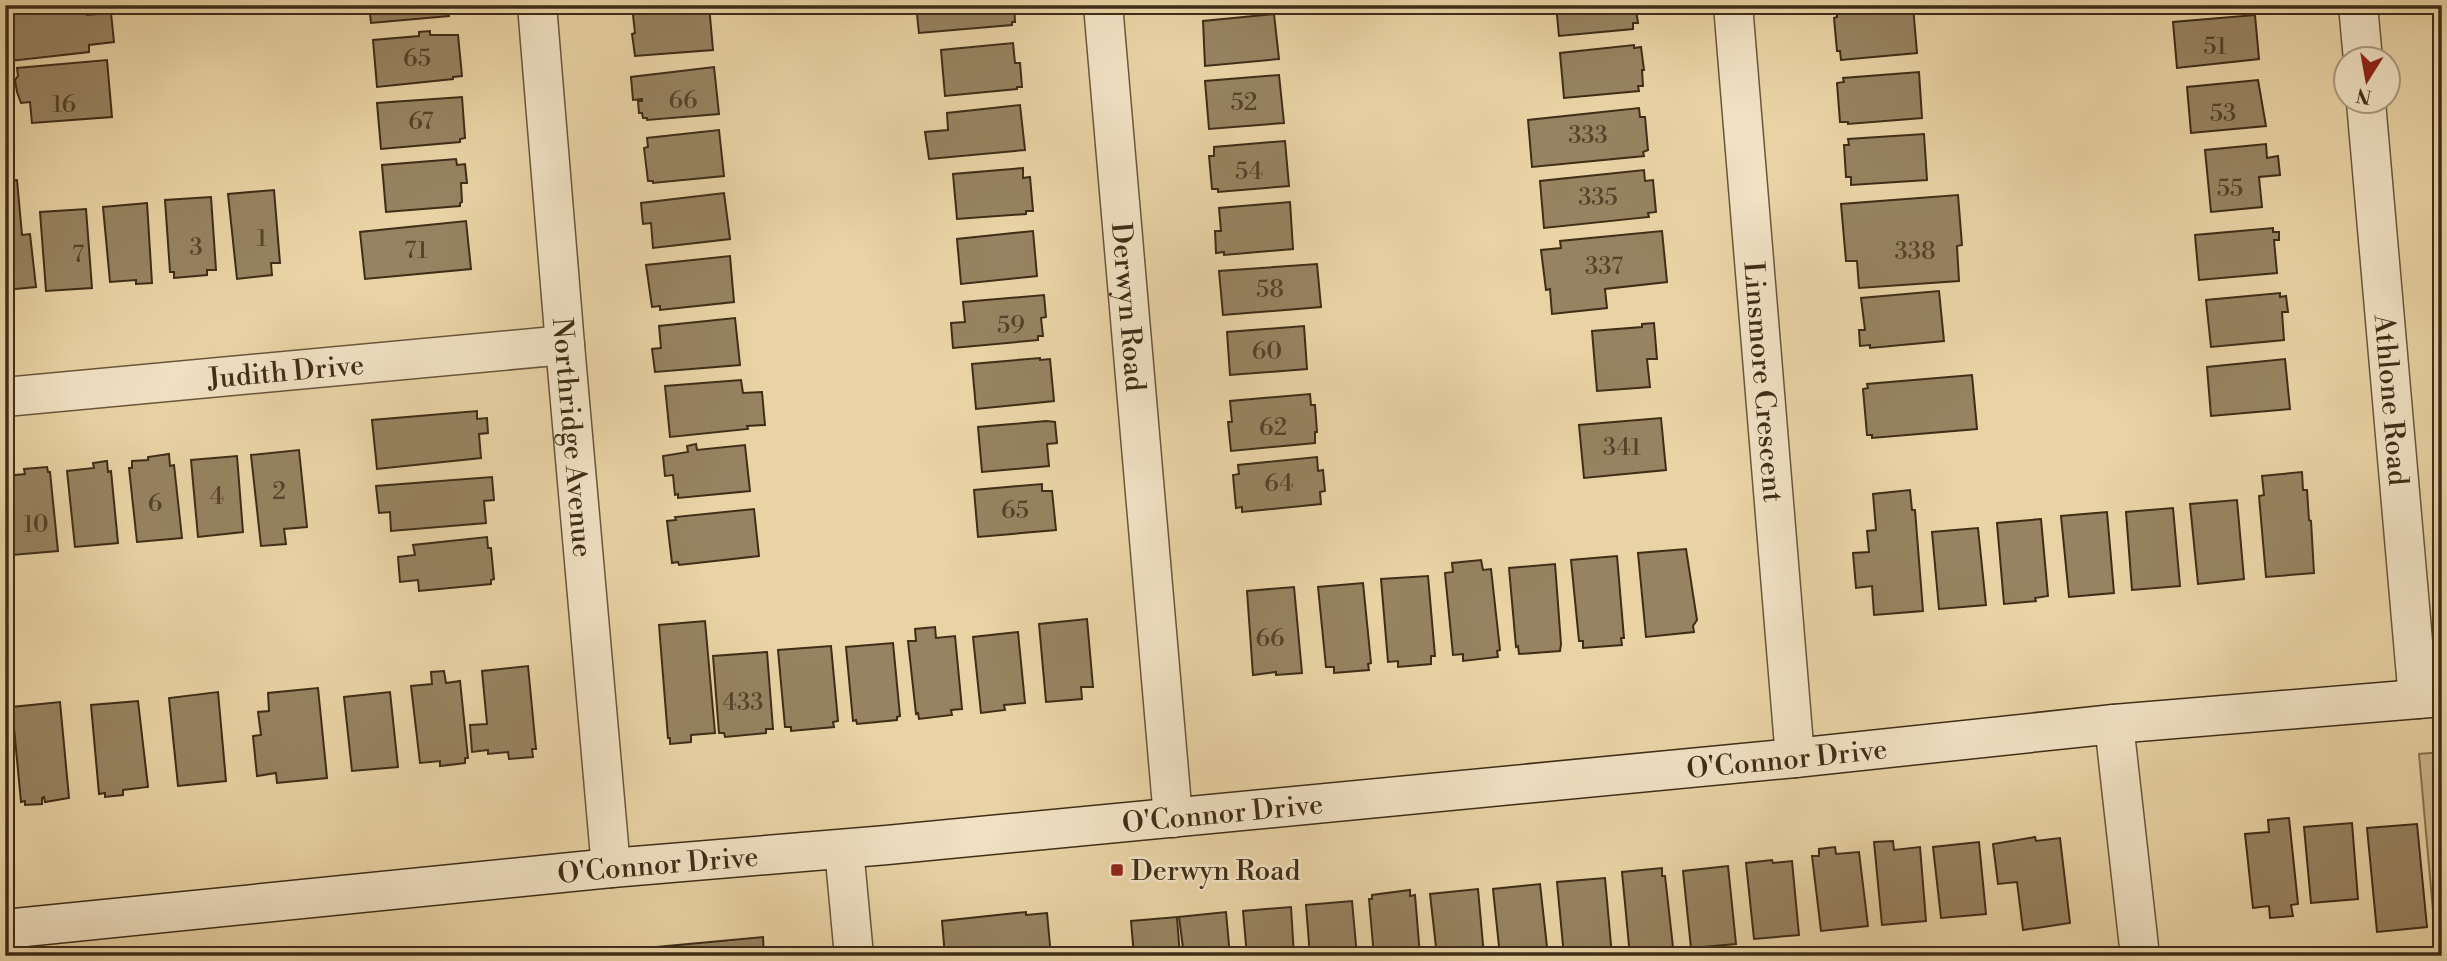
<svg xmlns="http://www.w3.org/2000/svg" width="2447" height="961" viewBox="0 0 2447 961" font-family="'Libre Bodoni',serif">
	<rect width="100%" height="100%" fill="#e9d3a5"/>
	<filter id="stains"><feTurbulence type="fractalNoise" baseFrequency=".00286" numOctaves="4"/><feColorMatrix values="0 0 0 0 .2 0 0 0 0 .09 0 0 0 0 .02 0 0 0 .5 -.17"/></filter>
	<radialGradient id="worn" r=".72"><stop offset=".6" stop-color="#630" stop-opacity="0"/><stop offset="1" stop-color="#630" stop-opacity=".3"/></radialGradient>
	<!-- green -->
	<polygon fill="#ccb78d" stroke="#867252" stroke-width="2" points="2442,752 2442,956 2437,956 2419,754"/>
	<!-- building -->
	<g fill="#978361" stroke="#3f2d18" stroke-width="2">
		<polygon points="369,5 448,5 449,16 371,23"/>
		<polygon points="709,5 713,50 635,56 632,34 635,33 633,15 636,12"/>
		<polygon points="916,5 1014,5 1015,22 1012,22 1012,25 919,33"/>
		<polygon points="1556,5 1642,5 1643,10 1636,10 1638,23 1633,23 1633,29 1559,36"/>
		<polygon points="87,6 87,15 111,13 114,42 89,45 89,52 10,61 8,59 5,15"/>
		<polygon points="1913,6 1917,53 1841,60 1840,51 1837,51 1834,18 1837,17 1837,13"/>
		<polygon points="1274,14 1279,59 1205,66 1203,21"/>
		<polygon points="2255,15 2259,59 2177,68 2173,22"/>
		<polygon points="430,31 430,35 458,35 462,76 453,77 453,79 377,87 373,40 419,36 419,32"/>
		<polygon points="1013,43 1015,63 1020,63 1022,87 1017,87 1017,89 945,96 941,50"/>
		<polygon points="1634,45 1634,48 1641,47 1644,70 1642,70 1643,86 1638,86 1639,91 1564,98 1560,53"/>
		<polygon points="107,60 112,117 32,123 30,102 21,103 17,92 15,80 18,76 17,68"/>
		<polygon points="714,67 719,114 647,120 647,118 643,118 642,113 639,113 638,101 642,101 642,99 633,100 631,77"/>
		<polygon points="1919,72 1922,118 1848,124 1848,122 1840,122 1837,83 1844,82 1843,78"/>
		<polygon points="1279,75 1284,123 1209,129 1205,81"/>
		<polygon points="2258,80 2266,126 2191,133 2187,87"/>
		<polygon points="462,97 465,138 460,139 460,142 381,149 377,103"/>
		<polygon points="1020,105 1025,150 929,159 925,132 948,130 947,113"/>
		<polygon points="1639,108 1640,117 1645,117 1648,150 1643,152 1644,156 1532,167 1528,120"/>
		<polygon points="719,130 724,176 653,183 653,181 648,181 644,148 648,147 647,138"/>
		<polygon points="1924,134 1927,180 1851,185 1851,177 1846,177 1844,145 1849,145 1848,139"/>
		<polygon points="1285,141 1289,186 1218,192 1218,189 1212,189 1209,156 1214,156 1214,147"/>
		<polygon points="2266,144 2267,158 2278,156 2280,175 2259,177 2262,207 2211,212 2205,150"/>
		<polygon points="456,159 457,165 465,164 467,183 461,183 462,202 460,203 460,206 386,212 382,165"/>
		<polygon points="1023,168 1023,178 1030,177 1033,211 1026,211 1026,214 957,219 953,174"/>
		<polygon points="1644,170 1645,181 1653,180 1656,212 1648,213 1649,217 1544,228 1540,181"/>
		<polygon points="17,180 22,235 30,234 36,287 5,290 5,181"/>
		<polygon points="274,190 280,263 271,263 272,275 237,279 228,194"/>
		<polygon points="724,193 730,239 653,248 651,223 643,224 641,203"/>
		<polygon points="1958,195 1962,245 1957,246 1959,281 1859,288 1857,261 1846,261 1841,204"/>
		<polygon points="211,197 216,270 207,270 207,275 174,278 174,272 170,272 165,200"/>
		<polygon points="1290,202 1293,249 1224,255 1224,252 1216,253 1215,231 1221,231 1219,208"/>
		<polygon points="147,203 152,283 136,284 136,280 110,282 103,207"/>
		<polygon points="86,209 92,288 46,291 40,212"/>
		<polygon points="466,221 471,269 365,279 360,232"/>
		<polygon points="2273,228 2273,232 2279,232 2279,240 2274,240 2277,273 2199,280 2195,235"/>
		<polygon points="1033,231 1037,276 961,284 957,239"/>
		<polygon points="1662,231 1667,282 1605,289 1607,308 1552,314 1550,289 1546,290 1541,250 1561,248 1560,241"/>
		<polygon points="730,256 734,302 660,310 660,306 652,307 646,265"/>
		<polygon points="1317,264 1321,307 1223,315 1219,271"/>
		<polygon points="1939,291 1944,341 1870,348 1870,345 1860,346 1859,330 1865,330 1861,298"/>
		<polygon points="2280,293 2280,297 2286,296 2288,312 2282,312 2284,340 2211,347 2206,300"/>
		<polygon points="1044,295 1046,317 1041,318 1043,336 1038,336 1038,340 953,348 951,323 965,322 963,302"/>
		<polygon points="735,318 740,365 655,372 652,349 661,348 659,326"/>
		<polygon points="1654,323 1657,359 1647,359 1650,387 1597,391 1592,331 1642,327 1642,324"/>
		<polygon points="1304,326 1307,369 1230,375 1227,332"/>
		<polygon points="1040,358 1040,360 1050,359 1054,401 976,409 972,364"/>
		<polygon points="2285,359 2290,409 2211,416 2207,367"/>
		<polygon points="1972,375 1977,429 1872,438 1872,435 1867,435 1863,389 1868,388 1867,384"/>
		<polygon points="741,380 743,393 762,392 765,425 747,426 748,429 670,437 665,386"/>
		<polygon points="1310,394 1311,405 1315,405 1317,432 1315,432 1315,443 1231,451 1228,422 1232,422 1230,401"/>
		<polygon points="477,411 477,419 487,418 488,433 479,434 481,458 377,469 372,420"/>
		<polygon points="1661,418 1666,470 1584,478 1579,425"/>
		<polygon points="1046,421 1055,422 1057,443 1047,444 1049,466 982,472 978,427"/>
		<polygon points="696,444 697,450 745,445 750,491 678,498 678,494 675,495 673,475 665,476 663,456 688,452 687,446"/>
		<polygon points="299,450 307,527 284,529 286,544 261,546 251,455"/>
		<polygon points="169,454 170,466 174,465 182,538 137,542 129,468 132,468 132,461 148,460 148,457"/>
		<polygon points="237,456 243,532 198,537 191,460"/>
		<polygon points="1317,457 1318,471 1323,470 1325,491 1320,492 1321,504 1242,512 1242,507 1236,508 1233,475 1239,474 1238,465"/>
		<polygon points="107,461 108,472 111,471 118,543 75,547 67,471 94,468 93,463"/>
		<polygon points="47,467 48,472 50,472 58,551 12,555 5,476 25,474 24,469"/>
		<polygon points="2302,472 2303,490 2307,490 2309,520 2311,521 2314,573 2266,577 2259,496 2264,495 2262,476"/>
		<polygon points="492,477 494,500 484,501 486,523 391,531 390,512 379,513 376,486"/>
		<polygon points="1042,484 1042,491 1052,491 1056,530 978,537 974,490"/>
		<polygon points="1910,490 1912,510 1915,510 1923,611 1874,615 1872,586 1856,588 1853,553 1869,552 1867,531 1876,530 1873,494"/>
		<polygon points="2237,500 2244,579 2198,584 2190,504"/>
		<polygon points="2173,508 2180,586 2132,590 2126,512"/>
		<polygon points="754,509 759,556 679,565 678,562 672,563 667,521 676,520 675,517"/>
		<polygon points="2107,512 2114,593 2069,597 2061,516"/>
		<polygon points="2041,519 2048,596 2035,598 2036,601 2004,604 1997,523"/>
		<polygon points="1978,528 1986,605 1939,609 1932,532"/>
		<polygon points="487,537 488,548 491,548 494,579 491,580 491,584 419,591 418,580 400,582 398,557 415,555 413,545"/>
		<polygon points="1686,549 1697,620 1693,626 1694,632 1646,637 1638,553"/>
		<polygon points="1617,556 1624,638 1621,638 1622,645 1583,648 1583,641 1579,641 1571,560"/>
		<polygon points="1481,560 1483,570 1491,569 1500,650 1497,651 1498,657 1463,661 1463,654 1453,655 1445,573 1453,572 1452,563"/>
		<polygon points="1555,564 1561,644 1560,651 1519,654 1518,646 1516,647 1509,568"/>
		<polygon points="1428,576 1435,656 1431,656 1431,664 1398,667 1398,661 1388,662 1381,579"/>
		<polygon points="1363,583 1371,663 1368,664 1369,670 1334,673 1334,667 1326,667 1318,587"/>
		<polygon points="1294,587 1302,673 1276,675 1276,672 1253,675 1247,591"/>
		<polygon points="1087,619 1093,687 1081,687 1082,699 1046,702 1039,624"/>
		<polygon points="705,621 715,733 691,735 691,742 670,744 670,738 668,738 659,625"/>
		<polygon points="935,627 936,638 955,636 962,709 951,710 952,715 919,719 918,713 916,714 908,641 916,641 915,629"/>
		<polygon points="1018,632 1025,703 1004,705 1005,710 981,713 973,637"/>
		<polygon points="893,643 900,716 897,717 897,720 857,724 856,720 853,721 846,647"/>
		<polygon points="831,646 838,721 833,722 834,727 791,731 791,727 785,727 778,650"/>
		<polygon points="767,652 773,729 766,729 766,733 725,737 724,733 719,733 713,656"/>
		<polygon points="528,666 536,749 532,749 533,757 509,759 508,752 488,754 488,750 472,752 470,725 487,724 482,671"/>
		<polygon points="444,671 446,683 460,681 468,758 465,758 465,763 440,766 440,761 420,763 411,686 432,684 431,672"/>
		<polygon points="318,688 327,778 277,783 276,773 257,776 253,736 261,735 258,712 269,711 268,693"/>
		<polygon points="218,692 226,781 178,786 169,698"/>
		<polygon points="390,692 398,767 352,771 344,697"/>
		<polygon points="138,701 148,787 123,790 123,795 105,797 105,793 99,794 91,705"/>
		<polygon points="60,702 69,798 45,802 44,797 42,798 42,804 25,805 25,801 21,802 12,707"/>
		<polygon points="2289,818 2298,904 2291,905 2293,916 2270,918 2269,906 2253,908 2245,834 2269,832 2268,820"/>
		<polygon points="2352,823 2358,899 2311,903 2304,827"/>
		<polygon points="2417,824 2427,927 2377,932 2367,828"/>
		<polygon points="2035,837 2036,841 2060,838 2070,923 2023,930 2017,882 1998,884 1993,844"/>
		<polygon points="1893,841 1894,850 1920,847 1926,921 1882,925 1874,842"/>
		<polygon points="1979,842 1986,914 1941,918 1933,847"/>
		<polygon points="1835,847 1836,854 1859,852 1868,926 1821,931 1812,856 1819,856 1819,849"/>
		<polygon points="1772,860 1773,863 1792,861 1799,935 1754,939 1746,863"/>
		<polygon points="1728,866 1736,944 1691,948 1683,871"/>
		<polygon points="1662,868 1662,876 1665,876 1674,956 1630,956 1622,872"/>
		<polygon points="1605,878 1612,956 1564,956 1557,882"/>
		<polygon points="1540,884 1548,956 1500,956 1493,889"/>
		<polygon points="1478,889 1484,956 1437,956 1430,894"/>
		<polygon points="1410,890 1410,896 1415,895 1420,956 1374,956 1369,899 1372,899 1372,895"/>
		<polygon points="1352,901 1357,956 1310,956 1306,905"/>
		<polygon points="1291,907 1294,956 1247,956 1243,911"/>
		<polygon points="1026,912 1026,915 1047,913 1051,956 945,956 942,921"/>
		<polygon points="1226,912 1230,956 1184,956 1179,917"/>
		<polygon points="1177,917 1180,956 1134,956 1131,921"/>
		<polygon points="763,937 764,956 658,956 657,947"/>
	</g>
	<g fill="none" stroke-linecap="round" stroke-linejoin="round">
		<!-- minor casing -->
		<g stroke="#6a563b" stroke-width="41">
			<g id="minor">
				<path id="s1" d="M537,5L565,345L611,868"/>
				<path id="s2" d="M1103,5L1173,818"/>
				<path id="s3" d="M1733,5L1795,758"/>
				<polyline points="2358,5 2363,60"/>
				<path id="s4" d="M2366,102L2418,699"/>
				<path id="s5" d="M5,397L565,345"/>
				<polyline points="2114,724 2140,956"/>
				<polyline points="844,849 854,956"/>
			</g>
		</g>
		<!-- secondary casing -->
		<g stroke="#3f2d18" stroke-width="41">
			<g id="secondary">
				<path id="s6" d="M5,929L611,868L887,845L1795,758L2114,724L2442,697"/>
			</g>
		</g>
		<!-- minor -->
		<use href="#minor" stroke="#f1e2c4" stroke-width="38"/>
		<!-- secondary -->
		<use href="#secondary" stroke="#f1e2c4" stroke-width="38"/>
	</g>
	<!-- markers -->
	<rect fill="#8f2418" stroke="#f1e2c4" stroke-width="2.5" x="1110" y="863" width="14" height="14" rx="3.5"/>
	<g text-anchor="middle" stroke-width="5" stroke-linejoin="round" paint-order="stroke">
		<!-- number labels -->
		<g font-size="24" fill="#55422a">
			<text x="2215" y="54">51</text>
			<text x="417" y="66">65</text>
			<text x="683" y="108">66</text>
			<text x="1244" y="110">52</text>
			<text x="64" y="112">16</text>
			<text x="2223" y="121">53</text>
			<text x="421" y="129">67</text>
			<text x="1588" y="143">333</text>
			<text x="1249" y="179">54</text>
			<text x="2230" y="196">55</text>
			<text x="1598" y="205">335</text>
			<text x="262" y="246">1</text>
			<text x="196" y="255">3</text>
			<text x="416" y="258">71</text>
			<text x="1915" y="259">338</text>
			<text x="78" y="262">7</text>
			<text x="1604" y="274">337</text>
			<text x="1270" y="297">58</text>
			<text x="1011" y="333">59</text>
			<text x="1267" y="359">60</text>
			<text x="1273" y="435">62</text>
			<text x="1622" y="455">341</text>
			<text x="1279" y="491">64</text>
			<text x="279" y="499">2</text>
			<text x="217" y="504">4</text>
			<text x="155" y="511">6</text>
			<text x="1015" y="518">65</text>
			<text x="36" y="532">10</text>
			<text x="1270" y="646">66</text>
			<text x="743" y="710">433</text>
		</g>
		<!-- street labels -->
		<g font-size="28" fill="#3f2d18" stroke="#f1e2c4">
			<text dy="10" stroke="none"><textPath href="#s2" startOffset="303">Derwyn Road</textPath></text>
			<text dy="10" stroke="none"><textPath href="#s5" startOffset="282">Judith Drive</textPath></text>
			<text dy="10" stroke="none"><textPath href="#s3" startOffset="378">Linsmore Crescent</textPath></text>
			<text dy="10" stroke="none"><textPath href="#s4" startOffset="299">Athlone Road</textPath></text>
			<text dy="10" stroke="none"><textPath href="#s1" startOffset="434">Northridge Avenue</textPath></text>
			<text dy="10" stroke="none"><textPath href="#s6" startOffset="1790">O'Connor Drive</textPath></text>
			<text dy="10" stroke="none"><textPath href="#s6" startOffset="1223">O'Connor Drive</textPath></text>
			<text dy="10" stroke="none"><textPath href="#s6" startOffset="656">O'Connor Drive</textPath></text>
		</g>
		<!-- poi labels -->
		<g font-size="28" fill="#3f2d18" stroke="#f1e2c4" text-anchor="start">
			<text x="1131" y="880">Derwyn Road</text>
		</g>
	</g>
	<!-- margin -->
	<rect width="2447" height="961" fill="none" stroke="#e9d3a5" stroke-width="28"/>
	<rect x="7" y="7" width="2433" height="947" fill="none" stroke="#3f2d18" stroke-width="3.5"/>
	<rect x="14" y="14" width="2419" height="933" fill="none" stroke="#3f2d18" stroke-width="2"/>
	<!-- north arrow -->
	<g transform="translate(2367 80) rotate(191)"><circle r="33" fill="#f1e2c4" stroke="#aa9a7f" stroke-width="2"/>
	<path d="M0-5L12 26L0 18L-12 26Z" fill="#8f2418"/>
	<text y="-10" font-size="19" font-weight="bold" text-anchor="middle" fill="#3f2d18">N</text>
	</g>
	<rect width="100%" height="100%" filter="url(#stains)"/>
	<rect width="100%" height="100%" fill="url(#worn)"/>
</svg>
